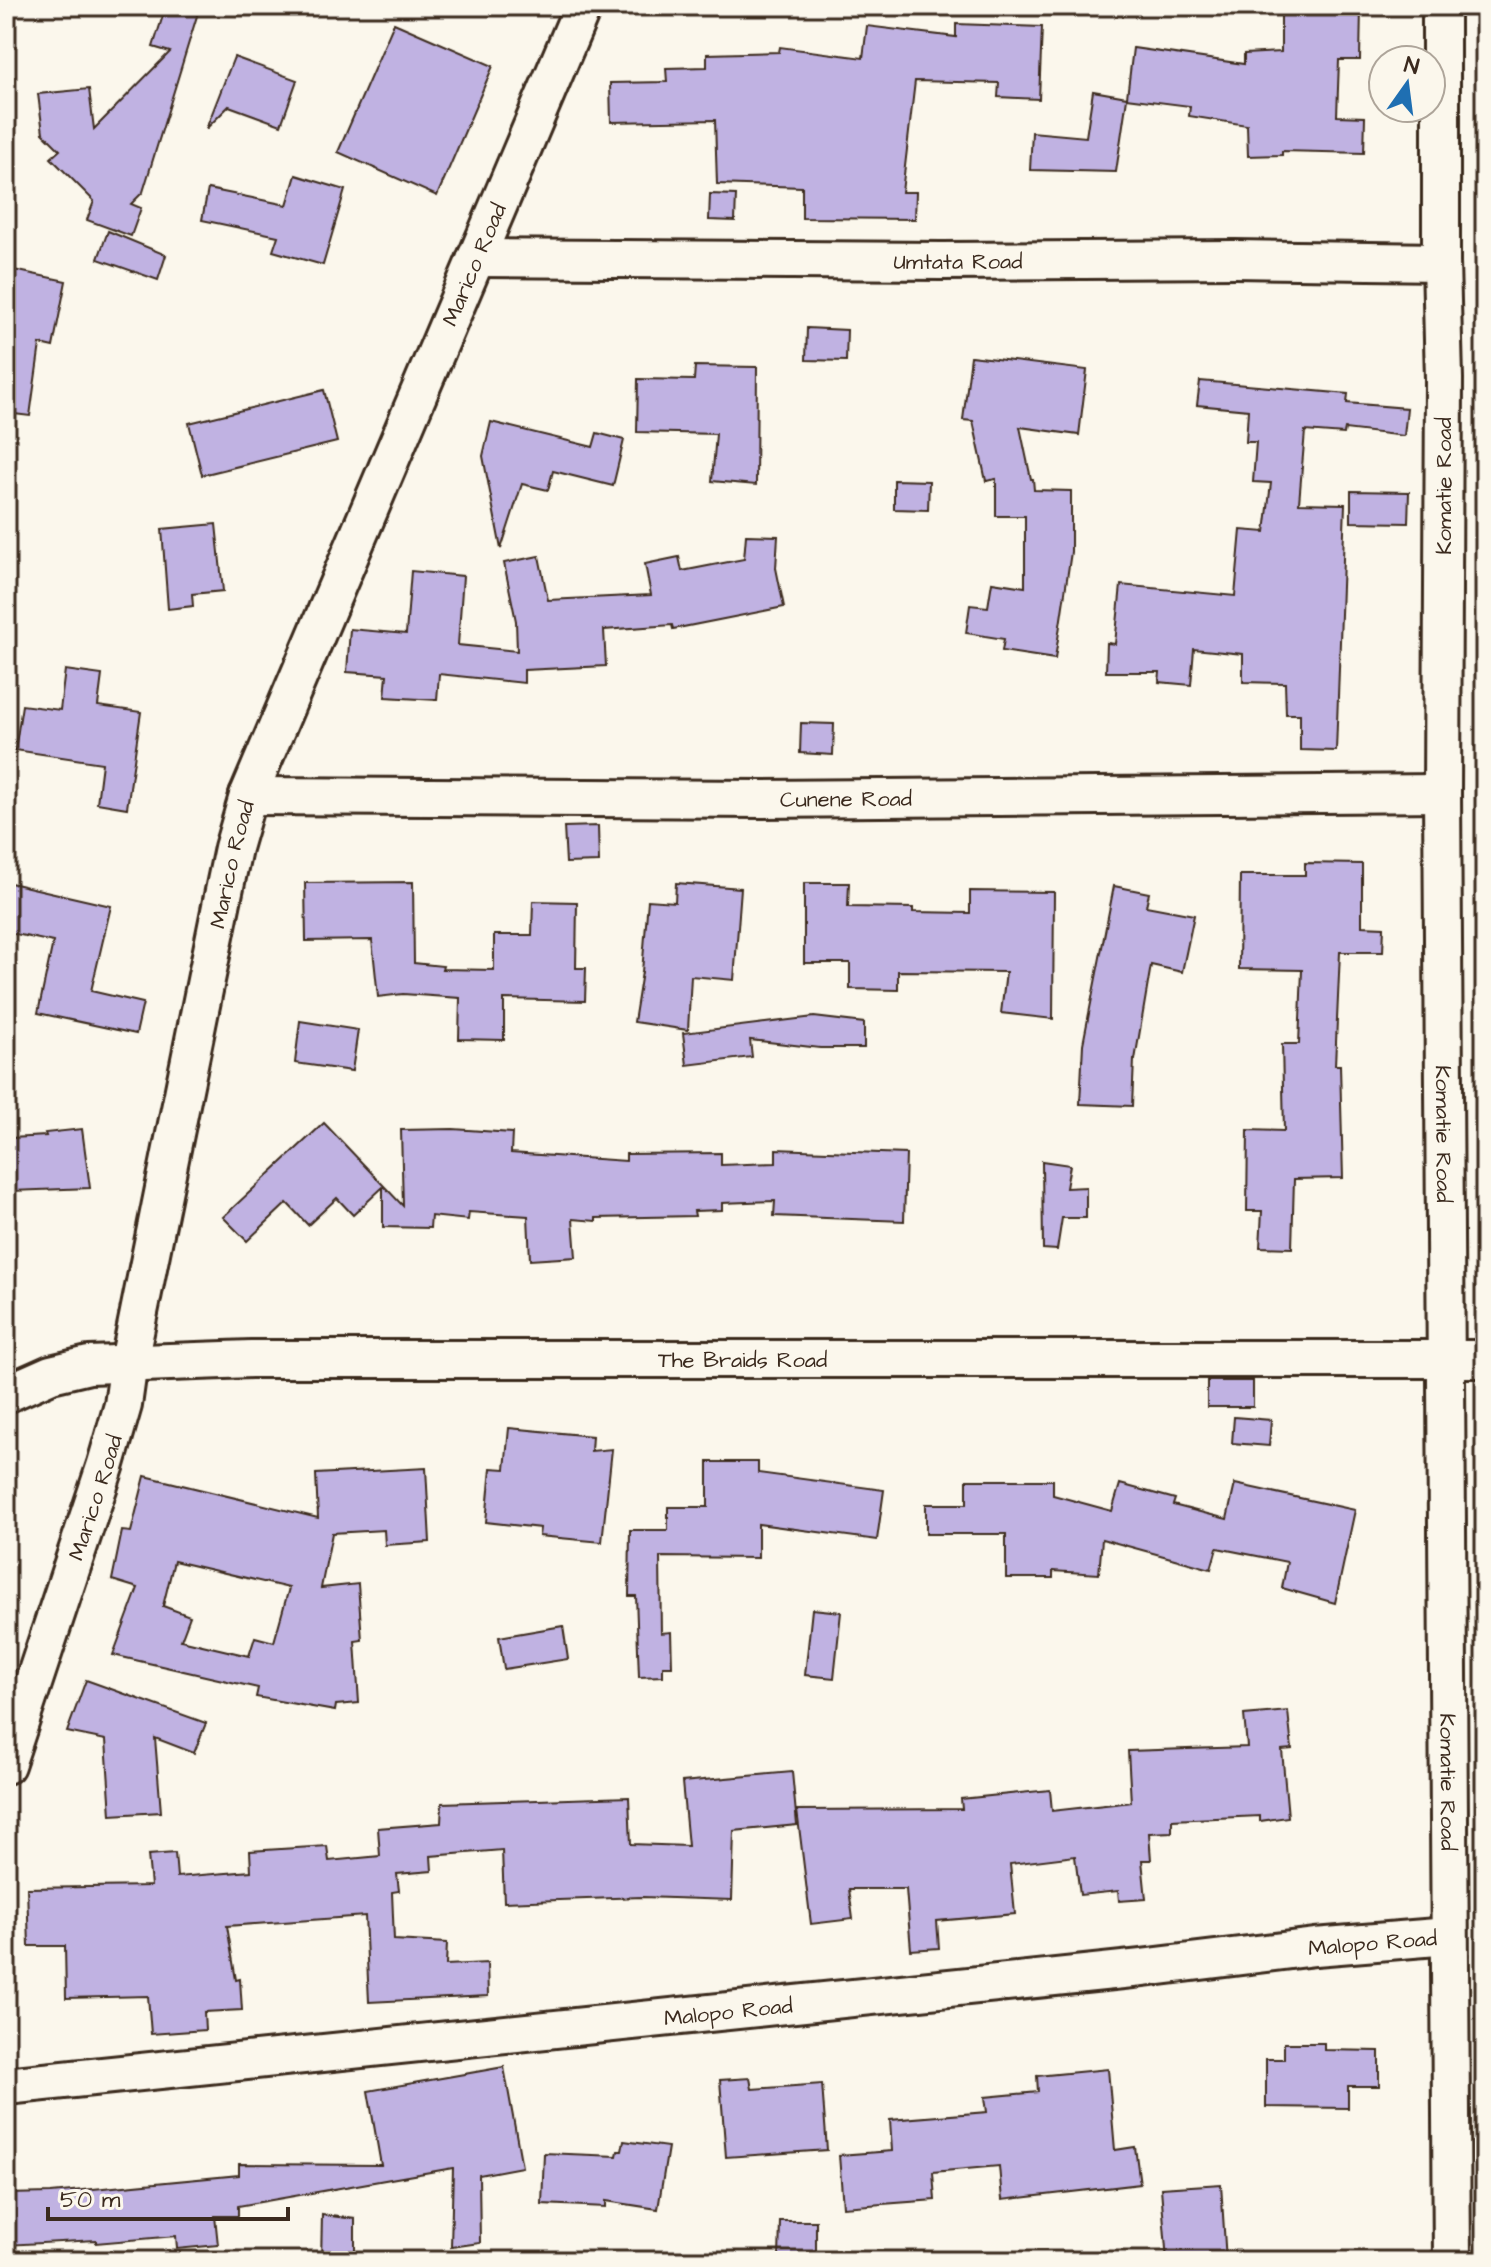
<svg xmlns="http://www.w3.org/2000/svg" width="1491" height="2267" viewBox="0 0 1491 2267" font-family="'Architects Daughter',sans-serif">
	<rect width="100%" height="100%" fill="#fbf7ec"/>
	<filter id="ink" filterUnits="userSpaceOnUse"><feTurbulence type="fractalNoise" baseFrequency=".0125" numOctaves="2"/><feDisplacementMap in="SourceGraphic" scale="16" xChannelSelector="R" yChannelSelector="G"/><feConvolveMatrix kernelMatrix="1 2 1 2 8 2 1 2 1" color-interpolation-filters="sRGB"/></filter>
	<g filter="url(#ink)">
		<!-- building -->
		<g fill="#c0b2e2" stroke="#3b2a1e" stroke-width="2" fill-rule="evenodd">
			<polygon points="166,6 200,6 143,192 131,204 141,208 131,236 87,220 94,201 51,158 60,150 43,133 38,94 89,89 94,129 170,52 153,47"/>
			<polygon points="1281,6 1361,6 1360,60 1339,60 1337,116 1365,117 1364,153 1282,151 1282,155 1248,156 1247,125 1189,116 1190,106 1127,98 1116,172 1030,170 1032,132 1086,137 1093,91 1127,97 1133,48 1244,64 1244,54 1281,52"/>
			<polygon points="394,23 493,66 437,196 338,152"/>
			<polygon points="956,24 1042,27 1039,99 998,97 999,83 915,81 902,192 916,192 915,219 802,218 802,187 717,184 715,120 611,122 610,83 667,82 666,68 707,67 707,54 779,52 780,47 863,58 867,26 956,37"/>
			<polygon points="234,57 297,80 281,125 229,106 206,129"/>
			<polygon points="296,175 345,190 323,265 273,251 278,236 202,220 208,189 287,205"/>
			<polygon points="710,194 736,195 735,221 709,220"/>
			<polygon points="108,231 166,255 158,280 98,259"/>
			<polygon points="9,269 66,281 53,347 40,344 30,416 6,413 6,285"/>
			<polygon points="807,328 847,330 846,361 806,360"/>
			<polygon points="971,356 1087,370 1079,435 1020,427 1031,479 1033,479 1034,490 1071,491 1071,552 1055,659 1002,651 1004,639 966,633 970,605 988,607 992,582 1025,587 1025,516 996,516 996,479 986,481 973,421 963,420"/>
			<polygon points="695,366 757,367 756,485 712,481 716,434 637,432 638,379 694,380"/>
			<polygon points="1200,381 1348,394 1347,403 1407,408 1404,436 1345,429 1344,434 1305,431 1299,503 1345,504 1336,751 1300,750 1300,714 1286,714 1285,683 1243,682 1243,654 1194,649 1191,685 1159,682 1160,672 1106,672 1107,643 1115,644 1121,585 1235,596 1241,530 1265,532 1271,483 1253,482 1256,442 1246,442 1248,410 1197,405"/>
			<polygon points="324,390 337,442 202,475 189,423"/>
			<polygon points="491,422 593,447 597,433 624,440 613,486 553,471 548,490 522,484 501,549 483,456"/>
			<polygon points="894,480 929,481 928,510 894,509"/>
			<polygon points="1351,491 1409,492 1408,523 1351,522"/>
			<polygon points="216,524 223,591 192,594 193,606 168,609 162,529"/>
			<polygon points="746,535 778,536 776,568 784,607 673,629 672,625 604,630 606,666 524,670 524,683 439,674 437,700 385,697 387,675 347,672 350,629 406,634 411,571 463,576 458,645 517,651 516,621 504,563 539,556 548,600 651,595 645,564 679,557 682,571 744,559"/>
			<polygon points="65,670 102,675 98,706 141,712 127,808 97,803 102,763 15,750 22,705 60,710"/>
			<polygon points="801,723 834,724 833,755 800,753"/>
			<polygon points="598,826 599,862 566,863 564,827"/>
			<polygon points="1305,863 1362,864 1362,926 1384,927 1383,952 1340,952 1335,1065 1340,1065 1343,1178 1294,1179 1292,1248 1260,1247 1262,1211 1247,1211 1248,1130 1284,1131 1282,1044 1299,1044 1302,970 1239,969 1240,875 1305,875"/>
			<polygon points="6,882 111,906 91,991 143,1003 136,1034 38,1013 53,942 6,932"/>
			<polygon points="413,882 414,963 443,966 442,969 494,970 494,935 532,935 533,901 577,902 576,968 586,968 585,1001 504,999 504,1040 459,1039 460,998 403,994 378,997 372,940 306,941 305,883"/>
			<polygon points="676,883 741,888 734,980 691,976 688,1030 634,1022 642,972 648,900 675,902"/>
			<polygon points="804,883 849,883 848,907 913,908 913,912 970,913 970,891 1054,892 1053,1019 1001,1013 1006,972 898,971 898,990 850,989 850,963 804,963"/>
			<polygon points="1114,886 1149,893 1146,906 1194,915 1182,972 1151,965 1135,1060 1134,1060 1132,1106 1080,1104 1083,1044"/>
			<polygon points="814,1017 864,1023 864,1048 820,1048 750,1040 752,1057 687,1065 683,1033"/>
			<polygon points="300,1021 358,1030 352,1071 295,1063"/>
			<polygon points="324,1123 403,1206 401,1130 453,1129 512,1133 511,1153 626,1161 626,1154 721,1153 721,1165 776,1163 776,1149 906,1154 904,1221 774,1216 775,1201 722,1203 722,1210 694,1211 695,1216 596,1218 596,1221 573,1219 576,1257 530,1260 528,1216 469,1212 468,1220 431,1216 430,1228 383,1227 383,1187 353,1215 337,1198 308,1225 287,1203 247,1241 223,1217"/>
			<polygon points="82,1129 90,1188 12,1191 11,1138 46,1136 45,1133"/>
			<polygon points="1042,1161 1070,1165 1066,1188 1086,1187 1086,1218 1062,1218 1057,1250 1043,1249"/>
			<rect x="1207" y="1381" width="46" height="26"/>
			<polygon points="1234,1417 1271,1420 1269,1446 1232,1443"/>
			<polygon points="509,1428 592,1436 591,1451 612,1449 602,1542 539,1536 540,1528 486,1522 491,1468 505,1469"/>
			<polygon points="708,1462 758,1462 758,1473 884,1490 877,1540 758,1524 758,1558 660,1557 661,1633 671,1632 672,1666 663,1666 663,1676 639,1677 636,1596 629,1596 630,1530 668,1530 668,1507 708,1507"/>
			<path d="M426,1468L430,1542L385,1545L384,1530L332,1533L321,1588L358,1584L362,1640L355,1641L359,1703L336,1705L335,1711L256,1697L258,1688L113,1655L138,1588L112,1580L122,1531L131,1532L145,1476L318,1518L316,1474ZM174,1561L289,1588L274,1642L255,1637L249,1656L181,1640L190,1616L163,1606Z"/>
			<polygon points="967,1480 1053,1480 1053,1495 1112,1511 1120,1484 1175,1499 1173,1505 1227,1519 1235,1484 1355,1510 1335,1603 1282,1588 1287,1562 1217,1548 1211,1569 1102,1539 1099,1574 1053,1571 1053,1578 1006,1578 1006,1534 926,1534 926,1504 967,1504"/>
			<polygon points="812,1609 841,1612 834,1678 805,1675"/>
			<polygon points="563,1626 568,1659 504,1669 499,1637"/>
			<polygon points="86,1680 206,1723 194,1753 155,1738 161,1812 111,1815 106,1740 67,1732"/>
			<polygon points="1288,1711 1292,1749 1282,1750 1288,1817 1260,1821 1260,1816 1172,1820 1172,1832 1149,1833 1151,1860 1142,1860 1146,1899 1119,1901 1118,1891 1080,1895 1075,1856 1010,1864 1015,1914 937,1921 939,1948 911,1950 906,1889 849,1889 853,1919 811,1924 797,1810 962,1809 961,1799 1050,1790 1052,1811 1131,1802 1128,1751 1247,1747 1244,1715"/>
			<polygon points="792,1772 797,1825 734,1831 732,1900 642,1897 504,1902 502,1850 431,1856 432,1871 397,1874 399,1891 392,1892 394,1940 447,1943 446,1965 487,1963 488,1996 369,2002 365,1916 227,1926 236,1980 240,1979 242,2010 204,2012 205,2030 151,2034 148,1996 66,1998 65,1946 29,1946 27,1888 151,1886 148,1855 175,1853 177,1877 251,1871 250,1851 327,1846 329,1861 380,1856 378,1828 441,1823 442,1803 629,1797 631,1844 688,1846 682,1782"/>
			<polygon points="1284,2043 1324,2043 1324,2050 1379,2051 1379,2086 1348,2086 1348,2108 1266,2107 1266,2059 1284,2059"/>
			<polygon points="504,2067 522,2167 479,2175 480,2243 451,2247 453,2168 238,2206 238,2216 215,2216 218,2245 177,2249 176,2236 96,2243 96,2240 6,2245 6,2194 51,2193 239,2175 239,2164 381,2165 368,2091"/>
			<polygon points="1108,2069 1115,2150 1135,2147 1140,2184 1002,2200 999,2166 933,2172 935,2200 843,2207 839,2155 892,2151 890,2120 987,2112 985,2097 1038,2092 1037,2076"/>
			<polygon points="750,2078 752,2089 822,2084 827,2150 726,2157 720,2080"/>
			<polygon points="624,2141 668,2147 658,2209 606,2201 606,2207 542,2204 544,2153 617,2156 618,2151 622,2151"/>
			<polygon points="1221,2184 1226,2261 1167,2261 1161,2188"/>
			<polygon points="322,2215 355,2219 355,2261 321,2261"/>
			<polygon points="780,2221 816,2221 816,2260 779,2259"/>
		</g>
		<g fill="none" stroke-linecap="round" stroke-linejoin="round">
			<!-- minor casing -->
			<g stroke="#3b2a1e" stroke-width="42">
				<g id="minor">
					<path id="s1" d="M1441,6V262L1444,379L1442,793L1452,2261"/>
					<path id="s2" d="M476,258L942,261L1235,259L1441,262"/>
					<path id="s3" d="M248,796L763,799L1442,793"/>
					<path id="s4" d="M6,1394L51,1374L89,1365L251,1359H1485"/>
					<path id="s5" d="M6,1765L106,1464L123,1405L129,1362L223,896L233,848L248,796L583,6"/>
					<path id="s6" d="M6,2086L1142,1968L1315,1947L1449,1936"/>
				</g>
			</g>
			<!-- minor -->
			<use href="#minor" stroke="#fbf7ec" stroke-width="36"/>
		</g>
	</g>
	<g text-anchor="middle" stroke-width="6" stroke-linejoin="round" paint-order="stroke">
		<!-- street labels -->
		<g font-size="22" fill="#3b2a1e" stroke="#fbf7ec">
			<text dy="8" stroke="none"><textPath href="#s2" startOffset="482">Umtata Road</textPath></text>
			<text dy="8" stroke="none"><textPath href="#s5" startOffset="1578">Marico Road</textPath></text>
			<text transform="translate(1443 486) rotate(-90)" y="8">Komatie Road</text>
			<text dy="8" stroke="none"><textPath href="#s3" startOffset="598">Cunene Road</textPath></text>
			<text dy="8" stroke="none"><textPath href="#s5" startOffset="930">Marico Road</textPath></text>
			<text dy="8" stroke="none"><textPath href="#s1" startOffset="1128">Komatie Road</textPath></text>
			<text dy="8" stroke="none"><textPath href="#s4" startOffset="742">The Braids Road</textPath></text>
			<text dy="8" stroke="none"><textPath href="#s5" startOffset="282">Marico Road</textPath></text>
			<text dy="8" stroke="none"><textPath href="#s1" startOffset="1776">Komatie Road</textPath></text>
			<text dy="8" stroke="none"><textPath href="#s6" startOffset="1374">Malopo Road</textPath></text>
			<text dy="8" stroke="none"><textPath href="#s6" startOffset="726">Malopo Road</textPath></text>
		</g>
	</g>
	<!-- margin -->
	<rect width="1491" height="2267" fill="none" stroke="#fbf7ec" stroke-width="32"/>
	<rect x="16" y="16" width="1459" height="2235" fill="none" stroke="#3b2a1e" stroke-width="3" filter="url(#ink)"/>
	<!-- north arrow -->
	<g transform="translate(1407 84) rotate(14)"><circle r="38" fill="#fbf7ec" stroke="#aea59a" stroke-width="2"/>
	<path d="M0-6L14 30L0 20L-14 30Z" fill="#1f6fb2"/>
	<text y="-12" font-size="22" font-weight="bold" text-anchor="middle" fill="#3b2a1e">N</text>
	</g>
	<!-- scale -->
	<path d="M48 2207v12h240v-12" fill="none" stroke="#3b2a1e" stroke-width="4"/>
	<text x="60" y="2207" font-size="24" fill="#3b2a1e" stroke="#fbf7ec" stroke-width="6" paint-order="stroke">50 m</text>
</svg>
